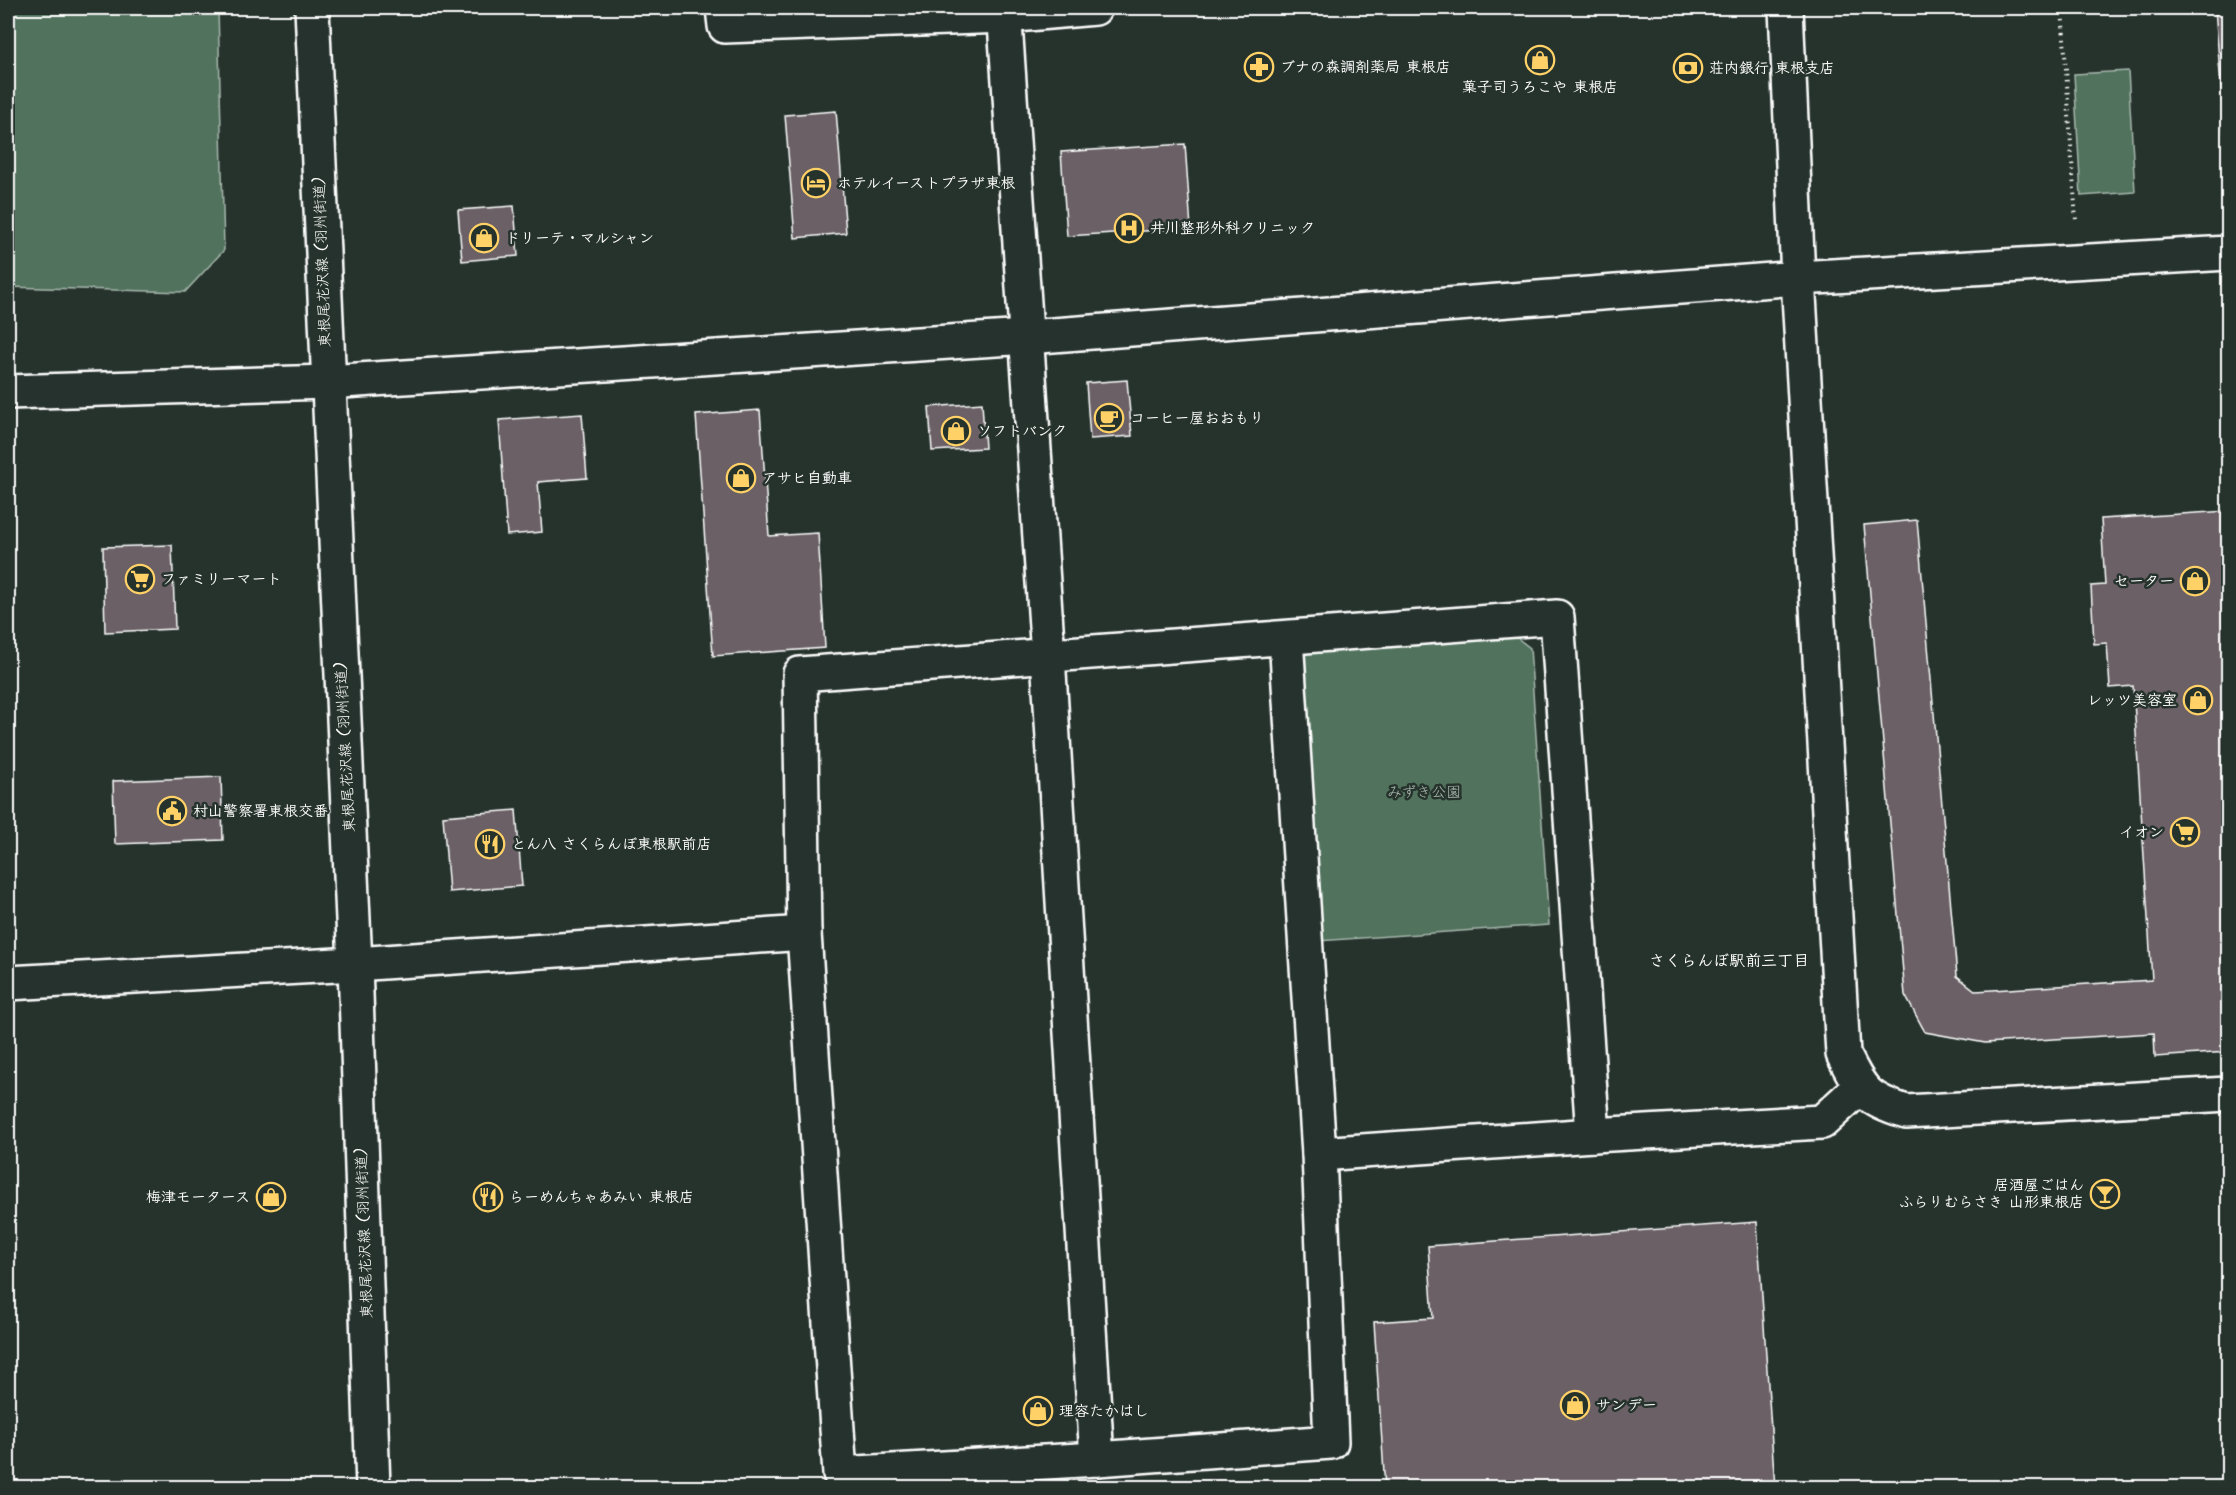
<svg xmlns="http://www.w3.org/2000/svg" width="2236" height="1495" viewBox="0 0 2236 1495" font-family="Kalam,'Klee One',sans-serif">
	<rect width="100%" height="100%" fill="#26332d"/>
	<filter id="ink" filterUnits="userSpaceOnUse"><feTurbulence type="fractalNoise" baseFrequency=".0167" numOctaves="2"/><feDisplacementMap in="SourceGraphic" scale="12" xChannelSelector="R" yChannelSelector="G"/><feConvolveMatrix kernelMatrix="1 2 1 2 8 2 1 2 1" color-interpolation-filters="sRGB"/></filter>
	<g filter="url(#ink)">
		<!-- green -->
		<g fill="#51725d" stroke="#a8b8ae" stroke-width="1.5">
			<polygon points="8,8 218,8 224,250 185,292 8,287"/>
			<polygon points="2128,71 2135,192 2081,196 2074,74"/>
			<polygon points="1508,631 1530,648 1549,925 1318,941 1300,658 1319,645"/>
		</g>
		<!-- building -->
		<g fill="#6a6066" stroke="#fff" stroke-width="1.5">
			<polygon points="2215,8 2228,8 2228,180"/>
			<polygon points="836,111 846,233 795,238 785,115"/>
			<polygon points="1185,144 1191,228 1067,236 1061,152"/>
			<polygon points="514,206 518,256 462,261 458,210"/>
			<polygon points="1127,380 1132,436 1090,439 1086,383"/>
			<polygon points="982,403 985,448 932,451 929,407"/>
			<polygon points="760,410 769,536 818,533 825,648 713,656 696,415"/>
			<polygon points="582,414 587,478 538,482 542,532 507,535 499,420"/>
			<polygon points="2228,511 2228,1052 2155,1057 2154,1033 1985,1043 1925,1032 1905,995 1864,525 1917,520 1957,976 1976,991 2152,980 2133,686 2110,688 2107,643 2094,644 2091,586 2105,585 2101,519"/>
			<polygon points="172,545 175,629 105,632 103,547"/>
			<polygon points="221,777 223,840 115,844 113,781"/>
			<polygon points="516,810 522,886 449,892 443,816"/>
			<polygon points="1757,1222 1775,1488 1385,1488 1374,1322 1433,1318 1428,1246"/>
		</g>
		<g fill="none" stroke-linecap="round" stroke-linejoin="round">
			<!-- minor casing -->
			<g stroke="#fff" stroke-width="38">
				<g id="minor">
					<polyline points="723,8 725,26 1005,16 1095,8"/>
					<polyline points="1004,8 1048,656 1097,1459"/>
					<path d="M1786,8L1798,278L1843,1054C1862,1091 1865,1099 1906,1112L2228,1094"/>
					<polyline points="8,392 327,382 1027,337 1798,278 2228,253"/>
					<polyline points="1286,638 1319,1154 1331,1442 1097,1459 840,1474 804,933 800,674 1557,617 1593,1135"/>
					<polyline points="8,983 355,964 804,933"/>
					<polyline points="1319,1154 1593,1135 1822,1122 1860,1087"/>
				</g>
			</g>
			<!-- major casing -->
			<g stroke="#fff" stroke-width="38">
				<polyline id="major" points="312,8 355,964 373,1488"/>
			</g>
			<!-- path -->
			<polyline stroke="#fff" stroke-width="4" stroke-dasharray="1.5 4.5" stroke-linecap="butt" points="2062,8 2076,221"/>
			<!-- minor -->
			<use href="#minor" stroke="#26332d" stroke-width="33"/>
			<!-- major -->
			<use href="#major" stroke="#26332d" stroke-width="33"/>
		</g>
	</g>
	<!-- icons -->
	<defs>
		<g id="shop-ring" transform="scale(1.5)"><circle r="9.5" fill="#26332d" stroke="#ffd166" stroke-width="1.5"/><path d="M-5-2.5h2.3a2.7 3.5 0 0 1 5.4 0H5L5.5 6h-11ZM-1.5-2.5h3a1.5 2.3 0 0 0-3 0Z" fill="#ffd166"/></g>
		<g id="pharmacy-ring" transform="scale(1.5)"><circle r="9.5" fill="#26332d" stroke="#ffd166" stroke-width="1.5"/><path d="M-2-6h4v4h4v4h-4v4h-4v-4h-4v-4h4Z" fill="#ffd166"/></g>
		<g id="bank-ring" transform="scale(1.5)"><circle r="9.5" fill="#26332d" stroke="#ffd166" stroke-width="1.5"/><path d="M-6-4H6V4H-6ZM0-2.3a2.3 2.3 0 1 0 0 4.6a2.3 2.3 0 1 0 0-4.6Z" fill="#ffd166"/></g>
		<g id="hotel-ring" transform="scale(1.5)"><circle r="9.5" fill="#26332d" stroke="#ffd166" stroke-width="1.5"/><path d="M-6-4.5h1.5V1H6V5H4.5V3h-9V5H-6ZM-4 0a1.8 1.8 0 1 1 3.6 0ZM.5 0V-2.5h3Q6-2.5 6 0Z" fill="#ffd166"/></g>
		<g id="hospital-ring" transform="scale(1.5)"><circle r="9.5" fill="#26332d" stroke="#ffd166" stroke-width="1.5"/><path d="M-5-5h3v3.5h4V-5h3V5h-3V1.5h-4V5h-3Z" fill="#ffd166"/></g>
		<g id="cafe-ring" transform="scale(1.5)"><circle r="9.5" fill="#26332d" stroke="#ffd166" stroke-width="1.5"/><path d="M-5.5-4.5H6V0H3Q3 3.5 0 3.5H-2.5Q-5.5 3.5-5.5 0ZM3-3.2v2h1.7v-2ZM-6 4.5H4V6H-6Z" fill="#ffd166"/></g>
		<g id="supermarket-ring" transform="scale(1.5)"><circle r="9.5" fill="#26332d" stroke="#ffd166" stroke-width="1.5"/><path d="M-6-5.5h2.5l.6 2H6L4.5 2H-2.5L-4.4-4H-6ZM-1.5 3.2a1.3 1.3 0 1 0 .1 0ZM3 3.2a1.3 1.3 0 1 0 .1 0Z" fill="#ffd166"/></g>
		<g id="civic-ring" transform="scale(1.5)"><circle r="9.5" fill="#26332d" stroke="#ffd166" stroke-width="1.5"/><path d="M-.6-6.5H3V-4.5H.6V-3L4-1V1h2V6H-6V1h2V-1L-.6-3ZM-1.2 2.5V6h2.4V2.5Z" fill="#ffd166"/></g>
		<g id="restaurant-ring" transform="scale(1.5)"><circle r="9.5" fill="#26332d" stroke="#ffd166" stroke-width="1.5"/><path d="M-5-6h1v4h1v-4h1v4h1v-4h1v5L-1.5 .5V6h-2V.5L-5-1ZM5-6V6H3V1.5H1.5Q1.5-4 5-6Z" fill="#ffd166"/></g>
		<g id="bar-ring" transform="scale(1.5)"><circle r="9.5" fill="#26332d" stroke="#ffd166" stroke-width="1.5"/><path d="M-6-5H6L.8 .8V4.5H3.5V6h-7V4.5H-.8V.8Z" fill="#ffd166"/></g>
	</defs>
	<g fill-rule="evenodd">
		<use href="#shop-ring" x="1540" y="60"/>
		<use href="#pharmacy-ring" x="1259" y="67"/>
		<use href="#bank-ring" x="1688" y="68"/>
		<use href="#hotel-ring" x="816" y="183"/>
		<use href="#hospital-ring" x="1129" y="228"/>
		<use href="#shop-ring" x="484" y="238"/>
		<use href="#cafe-ring" x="1109" y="418"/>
		<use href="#shop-ring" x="956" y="431"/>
		<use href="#shop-ring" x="741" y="478"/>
		<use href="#supermarket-ring" x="140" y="579"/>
		<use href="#shop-ring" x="2195" y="581"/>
		<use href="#shop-ring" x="2198" y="700"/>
		<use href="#civic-ring" x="172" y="811"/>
		<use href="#supermarket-ring" x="2185" y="832"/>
		<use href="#restaurant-ring" x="490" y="844"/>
		<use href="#bar-ring" x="2105" y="1194"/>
		<use href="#shop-ring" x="271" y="1197"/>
		<use href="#restaurant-ring" x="488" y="1197"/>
		<use href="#shop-ring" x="1575" y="1405"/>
		<use href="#shop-ring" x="1038" y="1411"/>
	</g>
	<g text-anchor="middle" stroke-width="5" stroke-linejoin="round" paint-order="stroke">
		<!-- poi labels -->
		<g font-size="15" font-weight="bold" fill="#fff" stroke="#26332d" text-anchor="start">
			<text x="1280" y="72">ブナの森調剤薬局 東根店</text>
			<text x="1709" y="73">荘内銀行 東根支店</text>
			<text x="1540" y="92" text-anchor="middle">菓子司うろこや 東根店</text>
			<text x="837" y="188">ホテルイーストプラザ東根</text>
			<text x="1150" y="233">井川整形外科クリニック</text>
			<text x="505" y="243">ドリーテ・マルシャン</text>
			<text x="1130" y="423">コーヒー屋おおもり</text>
			<text x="977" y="436">ソフトバンク</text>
			<text x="762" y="483">アサヒ自動車</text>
			<text x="161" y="584">ファミリーマート</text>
			<text x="2174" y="586" text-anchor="end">セーター</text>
			<text x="2177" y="705" text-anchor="end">レッツ美容室</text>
			<text x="193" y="816">村山警察署東根交番</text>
			<text x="2164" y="837" text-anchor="end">イオン</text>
			<text x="511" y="849">とん八 さくらんぼ東根駅前店</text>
			<text x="2084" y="1190" text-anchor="end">居酒屋ごはん<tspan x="2084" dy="17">ふらりむらさき 山形東根店</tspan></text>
			<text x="250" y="1202" text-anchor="end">梅津モータース</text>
			<text x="509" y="1202">らーめんちゃあみい 東根店</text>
			<text x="1596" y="1410">サンデー</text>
			<text x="1059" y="1416">理容たかはし</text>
		</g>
		<!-- street labels -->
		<g font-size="15" fill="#fff" stroke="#26332d">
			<text transform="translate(322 262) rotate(-92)" y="5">東根尾花沢線 (羽州街道)</text>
			<text transform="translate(345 747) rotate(-93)" y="5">東根尾花沢線 (羽州街道)</text>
			<text transform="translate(364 1233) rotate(-92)" y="5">東根尾花沢線 (羽州街道)</text>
		</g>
		<!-- park labels -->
		<g font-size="15" fill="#b1c0b6" stroke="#26332d">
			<text x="1424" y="797">みずき公園</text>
		</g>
		<!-- neighbourhood labels -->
		<g font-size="16" font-weight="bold" fill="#fff" stroke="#26332d">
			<text x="1729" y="966">さくらんぼ駅前三丁目</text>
		</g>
	</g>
	<!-- margin -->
	<rect width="2236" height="1495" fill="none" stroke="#26332d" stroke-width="30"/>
	<rect x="15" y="15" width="2206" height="1465" fill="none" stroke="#fff" stroke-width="2" filter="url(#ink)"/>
</svg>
